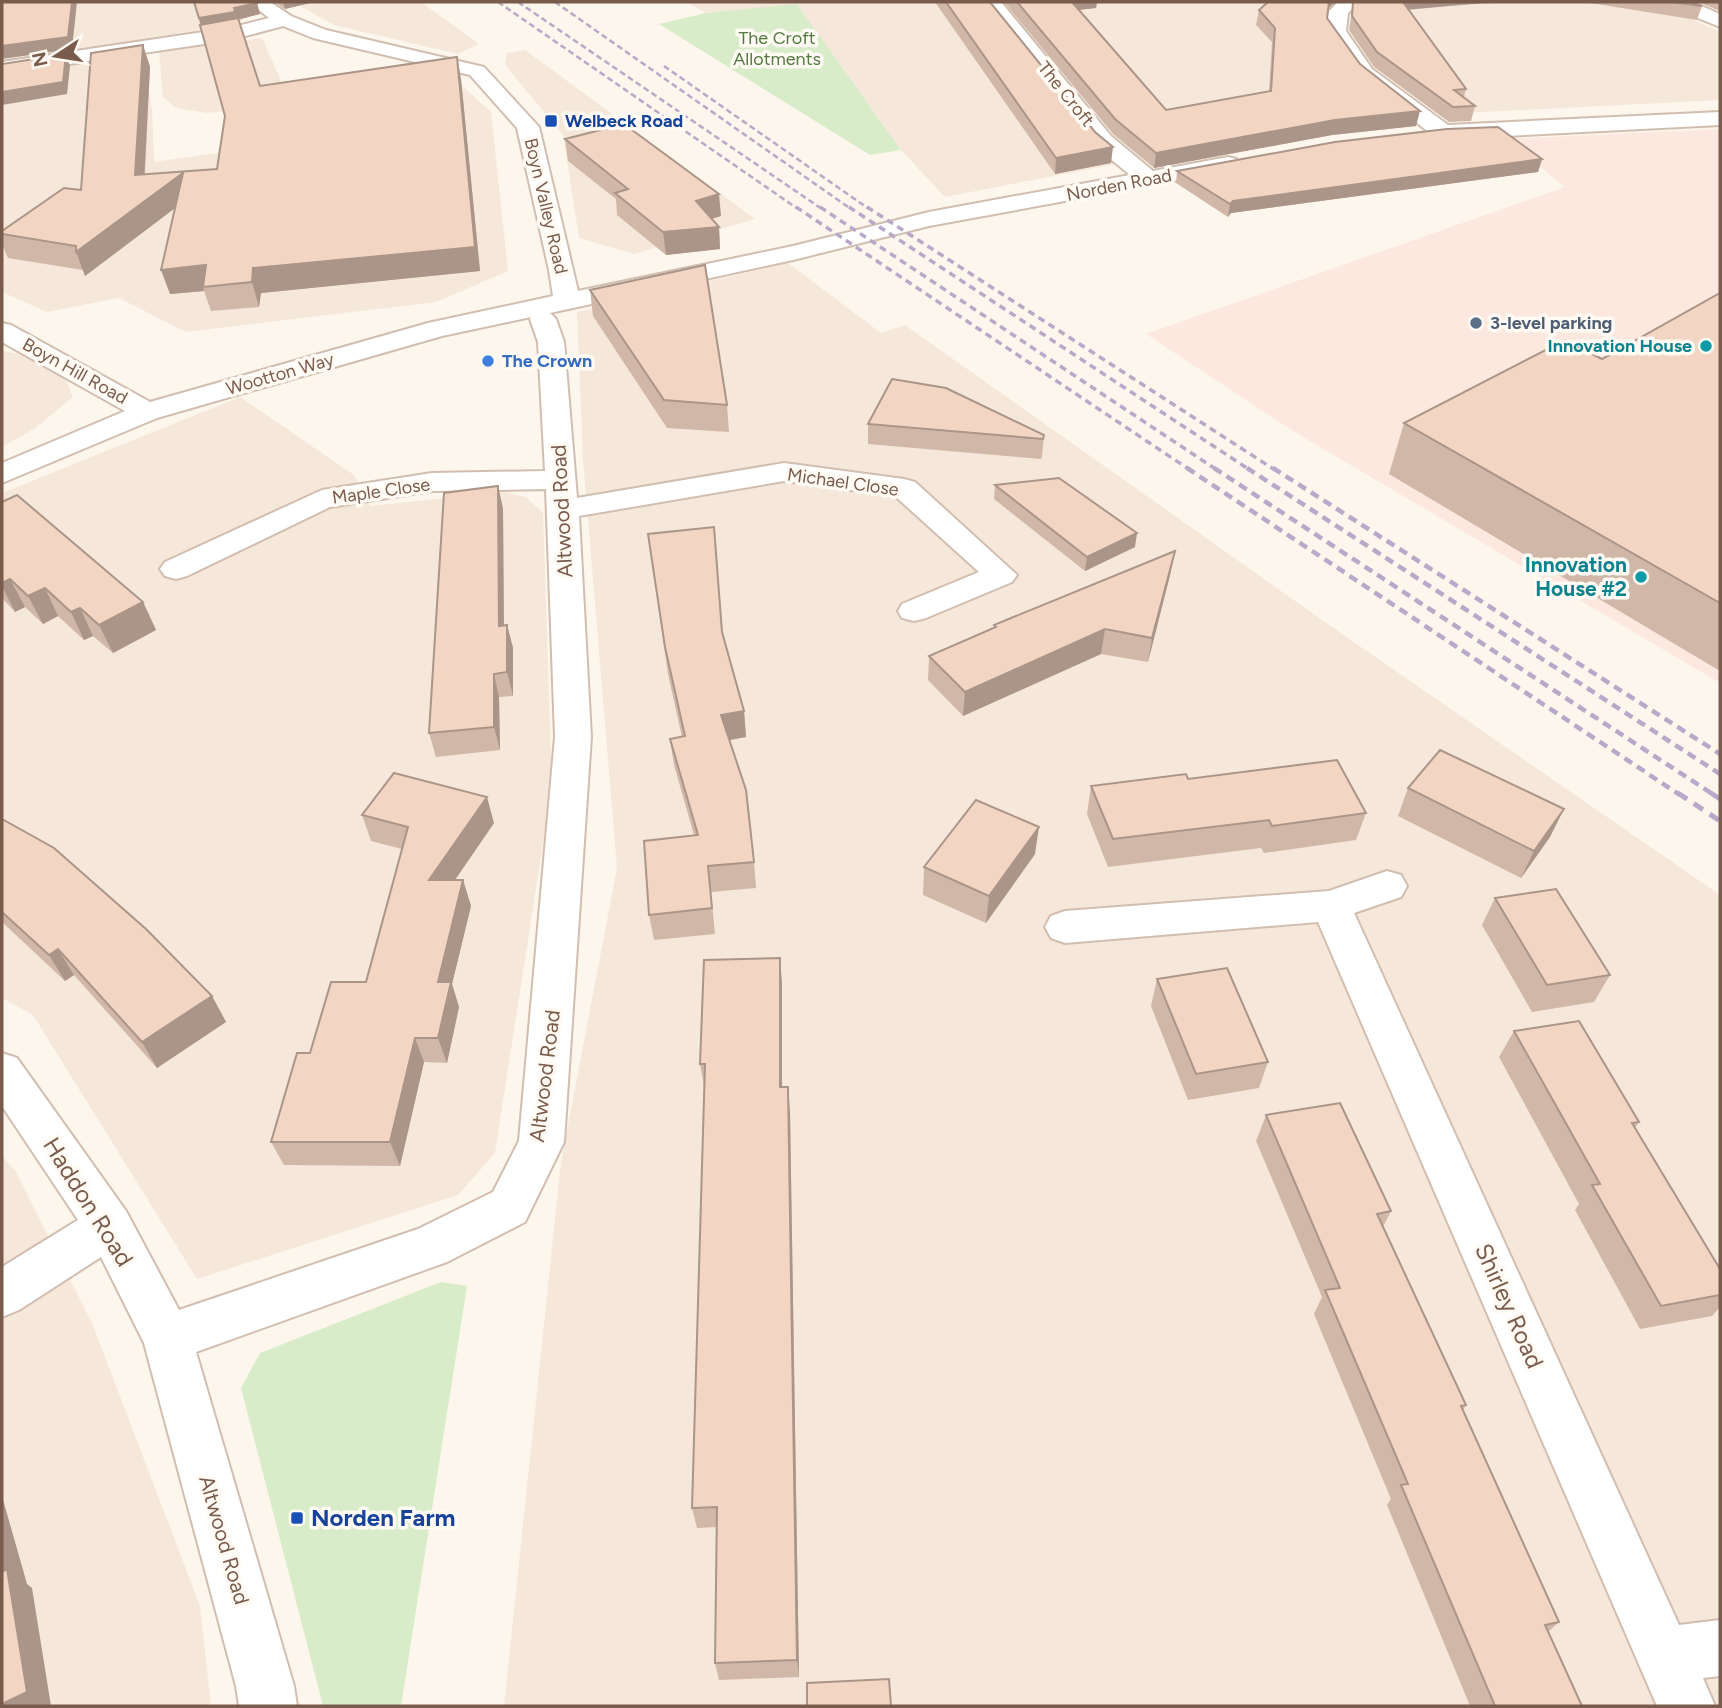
<svg xmlns="http://www.w3.org/2000/svg" width="1722" height="1708" viewBox="0 0 1722 1708" font-family="Figtree,sans-serif">
	<rect width="100%" height="100%" fill="#fdf6ec"/>
	<!-- residential -->
	<g fill="#f5e8da">
		<polygon points="22,2 233,2 251,16 235,24 2,63 2,4"/>
		<polygon points="293,2 421,2 479,44 458,54 334,25"/>
		<polygon points="688,2 974,2 1061,114 1116,164 945,197 901,150 797,5 706,13"/>
		<polygon points="1007,2 1328,2 1314,28 1350,72 1152,158"/>
		<polygon points="1363,2 1655,2 1720,32 1720,100 1444,114"/>
		<polygon points="262,38 289,99 451,76 491,112 508,271 436,302 186,332 119,298 47,312 2,292 2,74 143,54 152,110 154,162 264,146 250,108 208,113 176,108 163,97 159,52"/>
		<polygon points="525,50 755,219 634,254 579,238 563,135 505,65 507,53"/>
		<polygon points="788,263 881,333 905,325 1332,627 1720,895 1720,1706 504,1706 561,1162 617,868 583,459 577,312"/>
		<polygon points="2,351 26,355 63,374 73,397 34,429 2,447"/>
		<polygon points="240,397 354,475 370,506 503,492 526,497 543,513 552,785 495,1153 458,1195 197,1279 33,1015 2,998 2,493"/>
		<polygon points="2,1156 16,1172 92,1323 200,1606 211,1706 2,1706"/>
	</g>
	<!-- commercial -->
	<polygon fill="#fde8e0" points="1720,129 1720,683 1293,431 1146,334 1565,187 1506,139"/>
	<!-- green -->
	<g fill="#d8ecc9">
		<polygon points="797,4 888,132 901,150 870,155 659,24 706,13"/>
		<polygon points="441,1282 467,1286 401,1706 323,1706 241,1388 260,1353"/>
	</g>
	<g fill="none" stroke-linecap="round" stroke-linejoin="round">
		<!-- minor casing -->
		<g stroke="#d1beb0" stroke-width="4">
			<g id="minor">
				<polygon points="249,2 270,2 291,16 326,30 484,67 539,127 578,291 793,246 929,212 1130,175 1095,146 982,2 1001,2 1111,136 1153,171 1228,157 1236,159 1239,164 1236,169 1228,171 929,226 793,260 550,313 556,319 564,342 577,498 784,463 904,479 915,482 1017,575 1012,582 926,618 914,621 902,618 898,611 902,604 979,572 895,496 784,481 579,516 591,737 564,1142 525,1222 447,1262 196,1352 294,1686 297,1706 239,1706 236,1686 144,1343 101,1257 19,1310 2,1317 2,1267 78,1220 2,1106 2,1053 17,1058 126,1211 179,1310 418,1229 493,1192 519,1141 555,737 546,489 432,491 330,507 187,576 176,579 165,576 160,569 165,562 322,490 432,473 545,471 538,342 530,319 531,317 442,336 157,418 2,483 2,463 125,411 2,342 2,323 11,325 150,402 428,323 553,296 549,270 517,128 470,75 313,38 283,26 231,40 2,74 2,62 230,28 269,18"/>
				<polygon points="1338,2 1359,2 1348,13 1346,31 1372,69 1448,125 1720,112 1720,125 1447,139 1435,137 1358,77 1326,31 1329,11"/>
				<polygon points="1666,2 1692,2 1720,14 1720,27 1669,6"/>
				<polygon points="1387,871 1401,875 1407,886 1401,897 1354,913 1679,1625 1720,1620 1720,1676 1703,1678 1715,1706 1657,1706 1318,922 1065,943 1051,938 1045,927 1051,916 1065,911 1329,891"/>
			</g>
		</g>
		<!-- minor -->
		<use href="#minor" fill="#fff" fill-rule="evenodd"/>
		<!-- rail-far3 -->
		<g stroke="#b9a8c9" stroke-width="2.5" stroke-dasharray="6 3.5" stroke-linecap="butt">
			<polyline points="498,2 798,209"/>
			<polyline points="518,2 822,209"/>
			<polyline points="555,2 851,209"/>
			<polyline points="664,66 869,209"/>
		</g>
		<!-- rail-far2 -->
		<g stroke="#b9a8c9" stroke-width="3.5" stroke-dasharray="7 5" stroke-linecap="butt">
			<polyline points="796,207 1190,470"/>
			<polyline points="820,207 1217,470"/>
			<polyline points="849,207 1250,470"/>
			<polyline points="867,207 1275,470"/>
		</g>
		<!-- rail-far1 -->
		<g stroke="#b9a8c9" stroke-width="4.5" stroke-dasharray="9 6" stroke-linecap="butt">
			<polyline points="1187,468 1680,795"/>
			<polyline points="1214,468 1714,795"/>
			<polyline points="1247,468 1720,774"/>
			<polyline points="1273,468 1720,754"/>
		</g>
		<!-- rail -->
		<g stroke="#b9a8c9" stroke-width="5" stroke-dasharray="11 8" stroke-linecap="butt">
			<polyline points="1678,793 1720,821"/>
			<polyline points="1711,793 1720,799"/>
		</g>
	</g>
	<!-- wall -->
	<g fill="#d1b7a8">
		<polygon points="194,2 257,3 260,14 238,19 260,86 461,79 480,271 261,293 259,307 211,311 204,291 170,294 175,208 85,276 83,270 8,258 2,244 2,231 81,190 143,45 150,67 145,174 217,169 225,116"/>
		<polygon points="274,2 314,2 285,9"/>
		<polygon points="935,2 990,2 1111,163 1055,174"/>
		<polygon points="1004,2 1097,2 1096,8 1079,10 1166,110 1269,91 1272,42 1256,25 1259,10 1328,9 1327,18 1360,64 1416,126 1332,135 1154,168 1113,134"/>
		<polygon points="1353,2 1491,3 1408,9 1466,89 1464,97 1475,106 1471,121 1449,122 1374,67 1349,30"/>
		<polygon points="1584,2 1691,2 1702,6 1697,20"/>
		<polygon points="1698,2 1720,2 1720,11"/>
		<polygon points="565,139 721,216 711,219 719,227 720,249 666,255 617,215 616,199 568,161"/>
		<polygon points="1542,159 1538,172 1231,213 1228,217 1176,183 1177,171"/>
		<polygon points="590,290 727,405 729,432 667,428 593,316"/>
		<polygon points="1720,293 1720,671 1389,474 1404,423 1602,359"/>
		<polygon points="868,424 1044,435 1042,456 1041,459 868,444"/>
		<polygon points="995,485 1135,547 1085,571 994,499"/>
		<polygon points="498,486 503,509 504,625 507,625 513,648 513,696 499,697 500,750 436,757 429,733"/>
		<polygon points="2,502 143,602 156,630 113,653 93,636 84,640 58,616 43,624 25,607 15,612 2,598"/>
		<polygon points="648,534 744,711 746,737 729,740 754,862 756,888 711,892 715,934 654,940 649,915 694,835 674,765 670,739 682,737 668,674"/>
		<polygon points="1175,551 1170,575 1148,662 1101,654 963,716 928,680 929,656 994,629 994,625"/>
		<polygon points="1091,786 1366,813 1356,840 1264,853 1261,848 1108,867 1087,814"/>
		<polygon points="1408,788 1550,837 1521,878 1398,816"/>
		<polygon points="362,815 494,823 455,880 463,880 471,906 452,984 459,1007 447,1063 424,1062 400,1166 284,1165 271,1142 310,1053 366,982 402,849 371,841"/>
		<polygon points="2,819 212,996 226,1022 157,1068 74,975 65,981 2,922"/>
		<polygon points="1035,854 986,923 923,895 924,867"/>
		<polygon points="1495,898 1610,975 1594,1002 1532,1012 1482,925"/>
		<polygon points="780,958 782,985 782,1087 790,1113 799,1677 719,1680 715,1663 717,1527 697,1528 692,1508 705,1091 700,1064"/>
		<polygon points="1157,979 1268,1062 1259,1088 1188,1100 1151,1006"/>
		<polygon points="1514,1031 1639,1122 1635,1128 1720,1269 1720,1307 1712,1316 1640,1329 1575,1210 1579,1204 1499,1057"/>
		<polygon points="1266,1115 1391,1211 1383,1227 1466,1405 1463,1410 1559,1622 1548,1632 1582,1706 1470,1706 1387,1505 1391,1499 1314,1314 1322,1297 1256,1141"/>
	</g>
	<!-- shaded-wall -->
	<g fill="#aa9588">
		<polygon points="72,2 77,2 72,49 2,59 2,46"/>
		<polygon points="283,2 314,2 285,9"/>
		<polygon points="1067,2 1097,2 1096,8 1067,11"/>
		<polygon points="1328,2 1335,2 1326,11"/>
		<polygon points="1397,2 1491,2 1395,11"/>
		<polygon points="257,3 260,14 202,29 199,18"/>
		<polygon points="143,45 150,67 143,198 135,175"/>
		<polygon points="66,54 70,66 67,94 2,105 2,92"/>
		<polygon points="457,57 461,79 480,271 261,293 259,307 252,282 253,268"/>
		<polygon points="1420,111 1416,126 1332,135 1154,168 1156,153 1335,120"/>
		<polygon points="1113,147 1111,163 1055,174 1056,158"/>
		<polygon points="1542,159 1538,172 1231,213 1228,217 1230,204 1233,201"/>
		<polygon points="183,173 191,196 85,276 76,252"/>
		<polygon points="719,194 721,216 698,223 696,201"/>
		<polygon points="719,227 720,249 666,255 663,232"/>
		<polygon points="206,265 203,287 204,291 170,294 161,270"/>
		<polygon points="498,486 503,509 504,649 499,626"/>
		<polygon points="1137,533 1135,547 1085,571 1087,557"/>
		<polygon points="1175,551 1170,575 1148,662 1152,638"/>
		<polygon points="10,579 25,607 15,612 2,586 2,583"/>
		<polygon points="45,588 58,616 43,624 28,596"/>
		<polygon points="143,602 156,630 113,653 99,625"/>
		<polygon points="80,608 93,636 84,640 71,612"/>
		<polygon points="507,625 513,648 513,696 507,672"/>
		<polygon points="1105,629 1101,654 963,716 965,692"/>
		<polygon points="494,674 499,697 500,750 494,727"/>
		<polygon points="744,711 746,737 724,741 721,715"/>
		<polygon points="487,797 494,823 437,906 429,880"/>
		<polygon points="1564,809 1550,837 1521,878 1534,851"/>
		<polygon points="1039,827 1035,854 986,923 989,896"/>
		<polygon points="463,880 471,906 452,984 459,1007 447,1063 438,1038 438,982"/>
		<polygon points="58,949 74,975 65,981 49,955"/>
		<polygon points="780,958 782,985 782,1113 780,1087"/>
		<polygon points="212,996 226,1022 157,1068 142,1042"/>
		<polygon points="415,1038 424,1062 400,1166 390,1142"/>
		<polygon points="788,1087 790,1113 799,1677 797,1660"/>
		<polygon points="2,1496 27,1584 32,1588 51,1706 2,1706 4,1571 2,1564"/>
	</g>
	<!-- building -->
	<g fill="#f3d5c3" stroke="#aa9588" stroke-width="2">
		<polygon points="2,2 72,2 68,37 2,46"/>
		<polygon points="194,2 256,2 257,3 234,8 235,12 199,18"/>
		<polygon points="946,2 990,2 1095,132 1113,147 1056,158"/>
		<polygon points="1017,2 1072,2 1166,110 1271,91 1275,28 1259,10 1268,2 1329,2 1327,18 1360,64 1420,111 1335,120 1156,153 1115,119"/>
		<polygon points="1353,2 1403,2 1466,89 1454,90 1475,106 1453,107 1377,52 1352,16"/>
		<polygon points="1673,2 1691,2 1702,6"/>
		<polygon points="238,18 260,86 457,57 475,247 253,268 252,282 203,287 206,265 161,270 183,173 76,252 76,246 2,234 2,231 64,188 81,190 91,53 143,45 135,175 217,169 225,116 200,25"/>
		<polygon points="66,54 63,82 2,92 2,64"/>
		<polygon points="624,124 719,194 696,201 719,227 663,232 615,193 628,189 565,139"/>
		<polygon points="1498,127 1542,159 1233,201 1230,204 1177,171 1335,142 1447,129"/>
		<polygon points="705,265 727,405 664,400 590,290"/>
		<polygon points="1720,293 1720,603 1404,423 1565,340 1602,359"/>
		<polygon points="892,379 946,388 1044,435 1043,439 868,424"/>
		<polygon points="1059,478 1137,533 1087,557 995,485"/>
		<polygon points="498,486 499,626 507,625 507,672 494,674 494,727 429,733 444,493"/>
		<polygon points="17,495 143,602 99,625 80,608 71,612 45,588 28,596 10,579 2,583 2,502"/>
		<polygon points="714,527 722,632 744,711 721,715 746,790 754,862 708,866 712,908 649,915 644,841 698,835 670,739 685,736 665,647 648,534"/>
		<polygon points="1175,551 1152,638 1105,629 965,692 929,656 996,627 994,625"/>
		<polygon points="1440,750 1564,809 1534,851 1408,788"/>
		<polygon points="1337,760 1366,813 1272,826 1269,820 1113,839 1091,786 1186,774 1188,779"/>
		<polygon points="394,773 487,797 429,880 463,880 438,982 451,982 438,1038 415,1038 390,1142 271,1142 297,1053 310,1053 331,982 366,982 408,827 362,815"/>
		<polygon points="976,800 1039,827 989,896 924,867"/>
		<polygon points="2,819 54,848 146,929 212,996 142,1042 58,949 49,955 2,912"/>
		<polygon points="1556,889 1610,975 1547,985 1495,898"/>
		<polygon points="780,958 780,1087 788,1087 797,1660 715,1663 717,1507 692,1508 705,1064 700,1064 704,960"/>
		<polygon points="1227,968 1268,1062 1196,1074 1157,979"/>
		<polygon points="1579,1021 1639,1122 1632,1123 1720,1269 1720,1295 1661,1306 1592,1185 1600,1184 1514,1031"/>
		<polygon points="1340,1103 1391,1211 1377,1214 1466,1405 1461,1406 1559,1622 1545,1625 1582,1706 1495,1706 1401,1485 1408,1484 1325,1290 1340,1288 1266,1115"/>
		<polygon points="2,1564 4,1571 7,1569 27,1692 2,1704"/>
		<polygon points="889,1679 891,1706 807,1706 807,1683"/>
	</g>
	<!-- markers -->
	<g fill="#1a4fb4" stroke="#fffaf3" stroke-width="2.5">
		<rect x="544" y="114" width="14" height="14" rx="3.5"/>
		<rect x="290" y="1511" width="14" height="14" rx="3.5"/>
	</g>
	<circle fill="#5c6f8a" stroke="#fffaf3" stroke-width="2.5" cx="1476" cy="323" r="7"/>
	<g fill="#0f9aa8" stroke="#fffaf3" stroke-width="2.5">
		<circle cx="1706" cy="346" r="7"/>
		<circle cx="1641" cy="577" r="7"/>
	</g>
	<circle fill="#3f7fe0" stroke="#fffaf3" stroke-width="2.5" cx="488" cy="361" r="7"/>
	<g text-anchor="middle" stroke-width="7" stroke-linejoin="round" paint-order="stroke">
		<!-- far-park labels -->
		<g font-size="18" fill="#537a41" stroke="#fffaf3">
			<text x="777" y="44">The Croft<tspan x="777" dy="21">Allotments</tspan></text>
		</g>
		<!-- far-street labels -->
		<g font-size="18" fill="#7a5c4d" stroke="#fffaf3">
			<text transform="translate(1066 94) rotate(51)" y="6">The Croft</text>
			<text transform="translate(1119 185) rotate(-11)" y="6">Norden Road</text>
			<text transform="translate(546 206) rotate(77)" y="6">Boyn Valley Road</text>
			<text transform="translate(75 371) rotate(29)" y="6">Boyn Hill Road</text>
			<text transform="translate(280 374) rotate(-16)" y="6">Wootton Way</text>
			<text transform="translate(843 482) rotate(8)" y="6">Michael Close</text>
			<text transform="translate(381 491) rotate(-8)" y="6">Maple Close</text>
		</g>
		<!-- far-transit labels -->
		<g font-size="18" font-weight="bold" fill="#164399" stroke="#fffaf3" text-anchor="start">
			<text x="565" y="127">Welbeck Road</text>
		</g>
		<!-- far-service labels -->
		<g font-size="18" font-weight="bold" fill="#4e5e75" stroke="#fffaf3" text-anchor="start">
			<text x="1490" y="329">3-level parking</text>
		</g>
		<!-- far-culture labels -->
		<g font-size="18" font-weight="bold" fill="#0d838f" stroke="#fffaf3" text-anchor="end">
			<text x="1692" y="352">Innovation House</text>
		</g>
		<!-- far-shop labels -->
		<g font-size="18" font-weight="bold" fill="#366cbe" stroke="#fffaf3" text-anchor="start">
			<text x="502" y="367">The Crown</text>
		</g>
		<!-- street labels -->
		<g font-size="21" fill="#7a5c4d" stroke="#fffaf3">
			<text transform="translate(562 511) rotate(-93)" y="7">Altwood Road</text>
			<text transform="translate(545 1076) rotate(-83)" y="7">Altwood Road</text>
			<text transform="translate(224 1540) rotate(74)" y="7">Altwood Road</text>
		</g>
		<!-- culture labels -->
		<g font-size="21" font-weight="bold" fill="#0d838f" stroke="#fffaf3" text-anchor="end">
			<text x="1627" y="572">Innovation<tspan x="1627" dy="24">House #2</tspan></text>
		</g>
		<!-- near-street labels -->
		<g font-size="24" fill="#7a5c4d" stroke="#fffaf3">
			<text transform="translate(88 1202) rotate(58)" y="8">Haddon Road</text>
			<text transform="translate(1509 1306) rotate(66)" y="8">Shirley Road</text>
		</g>
		<!-- near-transit labels -->
		<g font-size="24" font-weight="bold" fill="#164399" stroke="#fffaf3" text-anchor="start">
			<text x="311" y="1526">Norden Farm</text>
		</g>
	</g>
	<!-- border -->
	<rect width="1722" height="1708" fill="none" stroke="#7a5c4d" stroke-width="7"/>
	<!-- north arrow -->
	<g transform="translate(56 56) rotate(258)" stroke="#fffaf3" stroke-width="5" paint-order="stroke">
	<path d="M0-5L12 26L0 18L-12 26Z" fill="#7a5c4d"/>
	<text y="-10" font-size="19" font-weight="bold" text-anchor="middle" fill="#7a5c4d">N</text>
	</g>
</svg>
